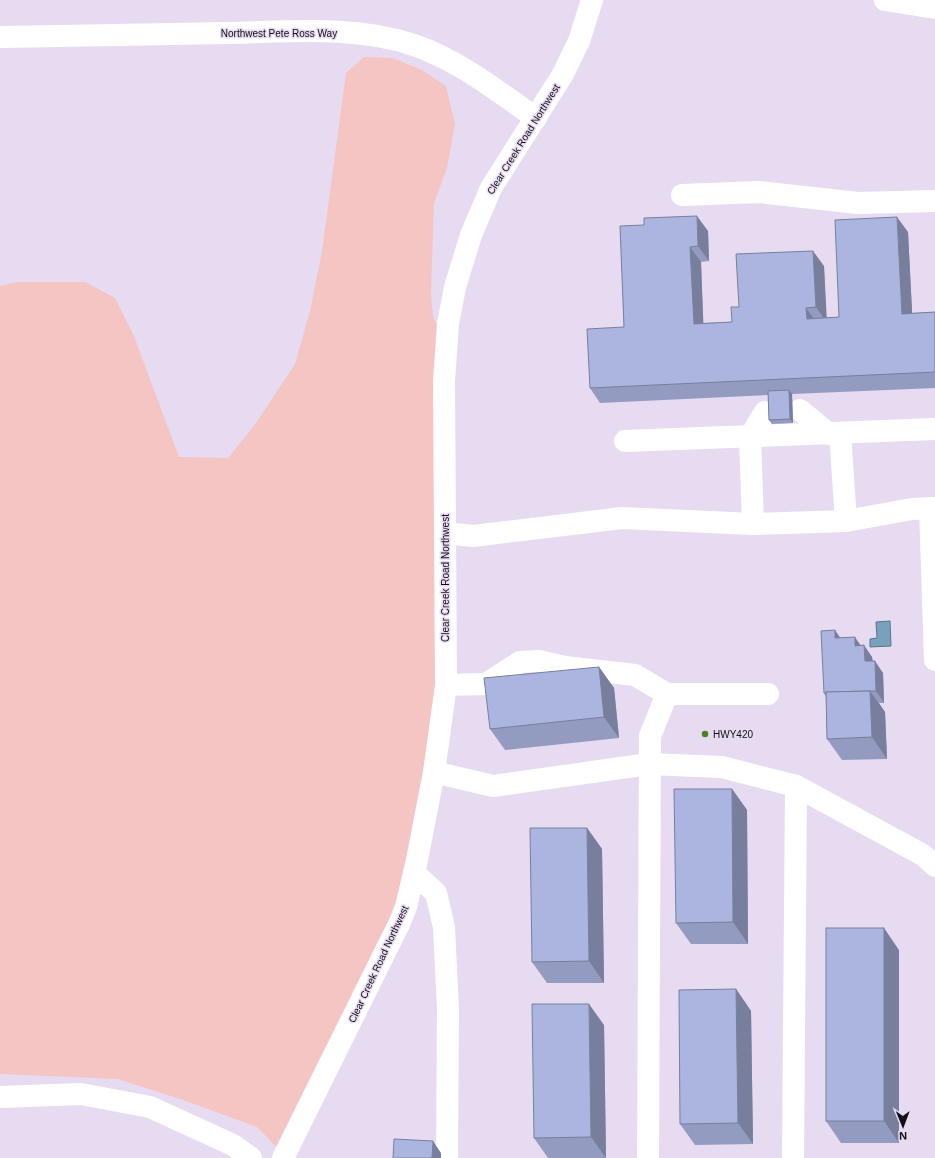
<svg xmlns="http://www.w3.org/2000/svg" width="935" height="1158" viewBox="0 0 935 1158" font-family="Arial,sans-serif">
	<rect width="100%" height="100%" fill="#e7dbf1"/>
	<!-- green -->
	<polygon fill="#f5c5c4" points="364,57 393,58 422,70 446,86 455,124 447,168 434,203 431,294 433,317 446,343 446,685 417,860 284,1155 257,1127 186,1101 118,1079 0,1074 0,286 17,282 85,282 115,298 134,336 179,457 228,458 256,423 295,364 310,311 322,251 346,73"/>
	<!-- water -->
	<polygon fill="#79a1be" stroke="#5a758b" points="890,621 891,646 870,647 870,639 877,638 876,622"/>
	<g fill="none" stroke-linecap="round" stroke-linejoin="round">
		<!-- minor -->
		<g stroke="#fff" stroke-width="22">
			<path d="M0,37C76,36 152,34 227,33C289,32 355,25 414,45C460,61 497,91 536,118"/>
			<polyline points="682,195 759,192 858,203 935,201"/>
			<polyline points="800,410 829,434"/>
			<polyline points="625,441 935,429"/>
			<polyline points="930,508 935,660"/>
			<polyline points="846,521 912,509 935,508"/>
			<polyline points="753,524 750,437 765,412"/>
			<polyline points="445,533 473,536 622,518 753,524 846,521 840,433"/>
			<polyline points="446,685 486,684 520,662 539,661 565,667 635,675 667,694"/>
			<polyline points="434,772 493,786 649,764 722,767 796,786 923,855 935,866"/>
			<polyline points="414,873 436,893 444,927 448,1009 447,1158"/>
			<polyline points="0,1097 81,1094 150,1107 233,1145 251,1158"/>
			<polyline points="648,1158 650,736 667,694 768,694"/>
			<polyline points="793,1158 796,786"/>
		</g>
		<!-- major -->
		<g stroke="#fff" stroke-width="22">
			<polyline points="885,0 935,8"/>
			<polyline points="283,1158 399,924 406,907 417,860 434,772 446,685 444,381 448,324 455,287 471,235 491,188 563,74 579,41 592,0"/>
		</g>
	</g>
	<!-- wall -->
	<g fill="#939cc0">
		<polygon points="620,226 708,231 709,261 701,262 703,323 732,322 739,307 824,266 826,318 839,317 908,232 912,313 935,312 935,388 792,394 793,423 772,424 769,420 768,395 600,403 590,388 624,327"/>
		<polygon points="840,638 860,645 872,657 873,661 883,673 884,703 879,703 885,712 887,759 842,760 827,739 826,697 824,693"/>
		<polygon points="599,667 614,688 619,738 505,750 490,729"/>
		<polygon points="732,789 747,810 748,944 691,944 676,923"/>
		<polygon points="587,828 602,849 604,983 547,983 532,962"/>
		<polygon points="899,950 899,1143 841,1143 826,1121"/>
		<polygon points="736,989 751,1011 753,1144 695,1145 680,1124"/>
		<polygon points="604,1025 606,1158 548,1158 534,1138"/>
	</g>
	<!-- shaded-wall -->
	<g fill="#787f9c">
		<polygon points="697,216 708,231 709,261 698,246"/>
		<polygon points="897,217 908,232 913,329 902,314"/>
		<polygon points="690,247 701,262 704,339 694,324"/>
		<polygon points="813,251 824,266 827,323 816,307"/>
		<polygon points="806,308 817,323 807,319"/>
		<polygon points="789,390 792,394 793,423 790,419"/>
		<polygon points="835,630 843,642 835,638"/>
		<polygon points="855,637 863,649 855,646"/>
		<polygon points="864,645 872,657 873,673 865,661"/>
		<polygon points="875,661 883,673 884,703 876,691"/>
		<polygon points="599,667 614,688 619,738 604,717"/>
		<polygon points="870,691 885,712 887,759 872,737"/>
		<polygon points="732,789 747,810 748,944 733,922"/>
		<polygon points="587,828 602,849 604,983 589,961"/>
		<polygon points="884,928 899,950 899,1143 884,1121"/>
		<polygon points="736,989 751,1011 753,1144 738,1123"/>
		<polygon points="589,1004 604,1025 606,1158 591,1137"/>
		<polygon points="433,1141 441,1153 441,1158 432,1158"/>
	</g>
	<!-- building -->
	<g fill="#abb5df" stroke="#787f9c">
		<polygon points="697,216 698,246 690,247 694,324 732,322 731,307 739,307 736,254 813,251 816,307 806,308 807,319 839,317 835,220 897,217 902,314 935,312 935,372 590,388 587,329 624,327 620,226 644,225 644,218"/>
		<polygon points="789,390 790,419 769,420 768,391"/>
		<polygon points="835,630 835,638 855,637 855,646 864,645 865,661 875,661 876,691 870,691 826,692 826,693 824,693 821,631"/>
		<polygon points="599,667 604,717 490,729 484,678"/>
		<polygon points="870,691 872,737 827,739 826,692"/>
		<polygon points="674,789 732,789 733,922 676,923"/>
		<polygon points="530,828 587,828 589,961 532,962"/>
		<rect x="826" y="928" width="58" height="193"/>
		<polygon points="736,989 738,1123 680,1124 679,990"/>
		<polygon points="532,1004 589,1004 591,1137 534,1138"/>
		<polygon points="394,1139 433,1141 432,1158 393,1158"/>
	</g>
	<!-- markers -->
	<circle fill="#478321" stroke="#e7dbf1" stroke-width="1.5" cx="705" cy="734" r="4"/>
	<g text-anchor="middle" stroke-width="3" stroke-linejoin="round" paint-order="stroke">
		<!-- street labels -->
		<g font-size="10" fill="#120e15" stroke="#e7dbf1">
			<text x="279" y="37">Northwest Pete Ross Way</text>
			<text transform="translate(523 139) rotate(-58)" y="4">Clear Creek Road Northwest</text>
			<text transform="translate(445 578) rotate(-90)" y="4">Clear Creek Road Northwest</text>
			<text transform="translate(378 964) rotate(-65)" y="4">Clear Creek Road Northwest</text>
		</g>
		<!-- poi labels -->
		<g font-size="10" fill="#120e15" stroke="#e7dbf1" text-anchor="start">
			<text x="713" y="738">HWY420</text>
		</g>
	</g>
	<!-- north arrow -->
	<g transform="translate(903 1126) rotate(179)" stroke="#e7dbf1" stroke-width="3" paint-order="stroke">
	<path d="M0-3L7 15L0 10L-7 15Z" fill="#120e15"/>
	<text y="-6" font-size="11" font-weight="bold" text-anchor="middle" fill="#120e15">N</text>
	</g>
</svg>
